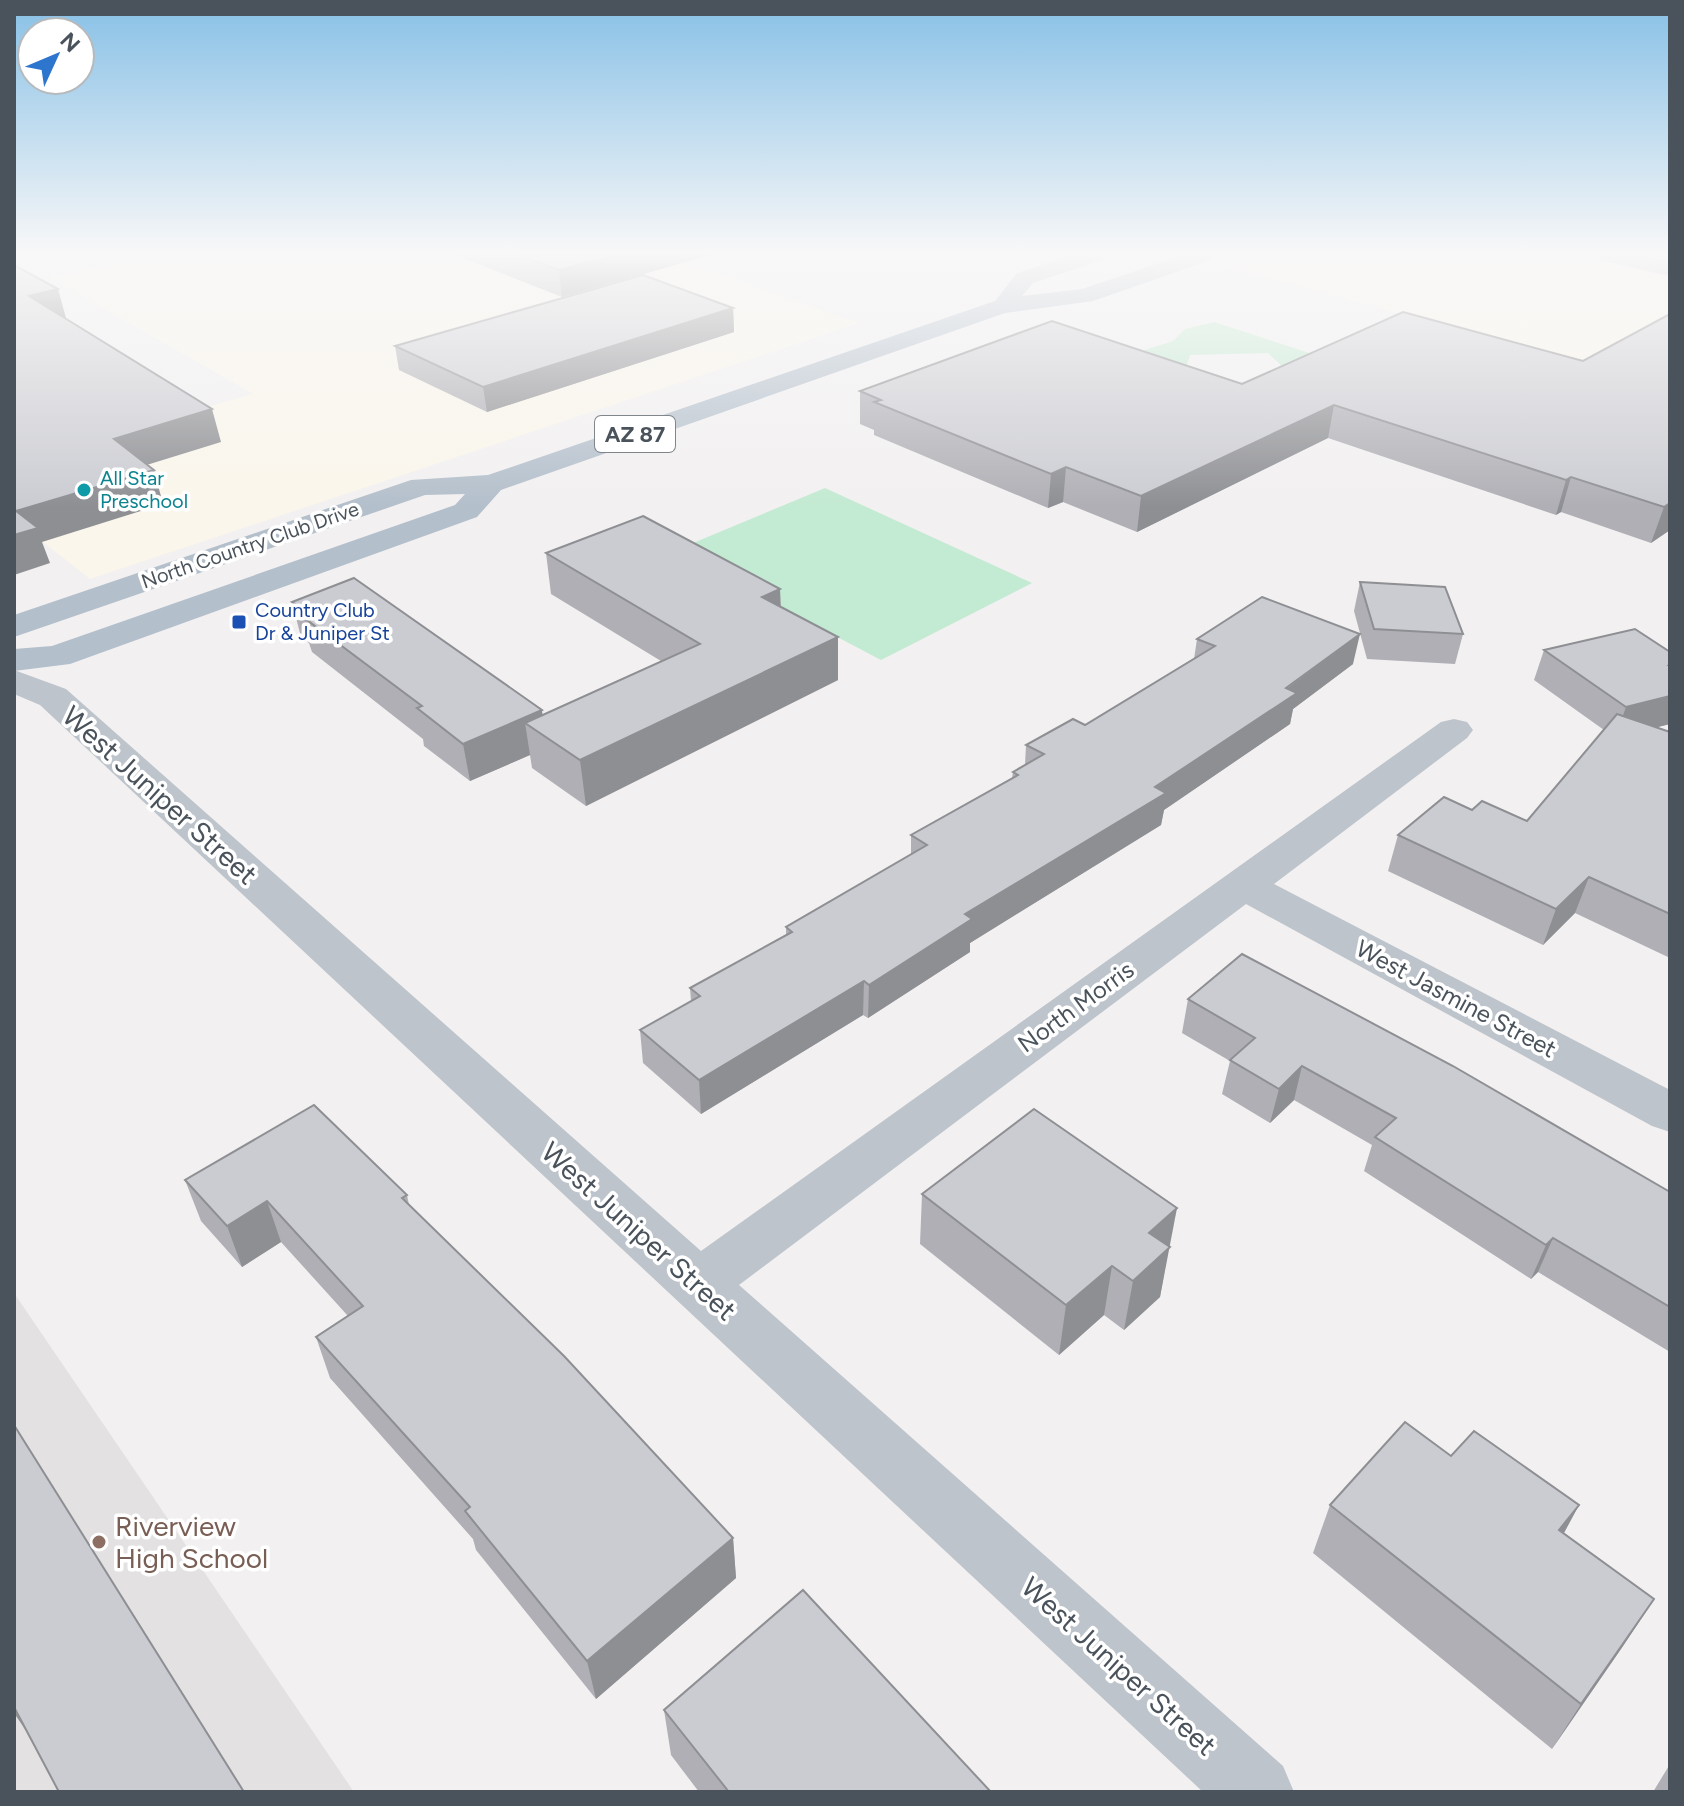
<svg xmlns="http://www.w3.org/2000/svg" width="1684" height="1806" viewBox="0 0 1684 1806" font-family="Figtree,sans-serif">
	<rect width="100%" height="100%" fill="#f2f0f0"/>
	<!-- commercial -->
	<g fill="#faf6eb">
		<polygon points="154,255 664,255 859,323 90,579 14,519 14,461 253,394 51,278"/>
		<polygon points="1256,255 1574,255 1670,277 1670,388 1226,266"/>
	</g>
	<!-- education -->
	<polygon fill="#e3e1e1" points="14,1293 354,1792 14,1792"/>
	<!-- green -->
	<g fill="#c3ead2">
		<polygon points="1214,322 1334,361 1284,368 1268,353 1190,355 1186,368 1116,359 1173,341 1185,329"/>
		<polygon points="825,488 1032,583 881,660 674,551"/>
	</g>
	<g fill="none" stroke-linecap="round" stroke-linejoin="round">
		<!-- minor -->
		<polygon fill="#bdc4cb" fill-rule="evenodd" points="14,670 66,689 701,1251 1441,722 1454,719 1467,722 1473,730 1467,738 1274,884 1670,1090 1670,1132 1652,1126 1246,904 739,1285 1283,1766 1294,1792 1203,1792 40,705 14,694"/>
		<!-- major -->
		<g fill="#b3bfcb" fill-rule="evenodd">
			<polygon points="1073,255 1105,255 1102,260 1033,283 1022,296 1082,289 1183,255 1214,255 1211,260 1093,301 1005,313 501,490 477,517 70,664 14,671 14,649 52,646 455,505 465,494 425,495 14,637 14,615 411,480 488,475 995,301 1017,273"/>
			<polygon points="1597,255 1636,255 1670,262 1670,276 1600,260"/>
		</g>
	</g>
	<!-- wall -->
	<g fill="#afafb5">
		<polygon points="455,255 710,255 562,297"/>
		<polygon points="733,308 734,332 487,412 399,370 395,346"/>
		<polygon points="1670,314 1670,530 1651,543 1561,512 1556,515 1328,438 1137,532 1063,502 1048,508 874,435 874,430 860,424 860,391 1242,384 1583,361"/>
		<polygon points="546,553 780,589 781,607 838,680 586,806 532,768 530,755 470,781 424,746 423,739 312,652 309,643 301,637 292,602 542,710 542,715 661,661 551,594"/>
		<polygon points="1360,582 1463,634 1455,664 1367,659 1354,611"/>
		<polygon points="1197,639 1353,664 1293,709 1290,724 1164,810 1161,825 970,943 970,952 868,1018 863,1015 701,1114 643,1063 640,1030 691,1001 690,988 786,935 786,927 911,855 911,835 1012,778 1013,772 1025,765 1026,745 1085,725 1194,659"/>
		<polygon points="1544,650 1670,724 1657,727 1670,732 1670,958 1575,913 1543,945 1388,871 1398,835 1472,810 1527,821 1604,730 1534,680"/>
		<polygon points="1188,999 1670,1192 1670,1352 1538,1272 1531,1279 1364,1171 1372,1145 1294,1100 1270,1123 1222,1094 1230,1061 1182,1033"/>
		<polygon points="185,1180 407,1195 409,1205 733,1538 736,1578 596,1699 476,1550 473,1539 330,1378 316,1337 348,1316 281,1242 242,1267 201,1221"/>
		<polygon points="922,1194 1169,1246 1160,1297 1124,1330 1104,1315 1059,1355 920,1244"/>
		<polygon points="1451,1456 1579,1505 1564,1533 1654,1599 1623,1646 1552,1749 1313,1553 1330,1505"/>
		<polygon points="664,1710 991,1792 699,1792 671,1755"/>
		<polygon points="1670,1764 1670,1792 1653,1792"/>
	</g>
	<!-- shaded-wall -->
	<g fill="#8e8f93">
		<polygon points="615,255 710,255 562,297 559,270"/>
		<polygon points="58,289 66,318 38,325 29,296"/>
		<polygon points="733,308 734,332 487,412 483,387"/>
		<polygon points="1334,405 1328,438 1137,532 1141,496"/>
		<polygon points="212,409 221,442 124,472 114,439"/>
		<polygon points="1066,467 1063,502 1048,508 1051,474"/>
		<polygon points="154,470 163,504 42,542 50,563 14,575 14,535 16,511"/>
		<polygon points="1571,477 1561,512 1556,515 1566,480"/>
		<polygon points="1670,503 1670,530 1651,543 1664,507"/>
		<polygon points="780,589 781,632 762,597"/>
		<polygon points="1360,634 1353,664 1293,709 1290,724 1164,810 1161,825 970,943 970,952 868,1018 869,985 965,914 1155,787"/>
		<polygon points="838,637 838,680 586,806 580,760"/>
		<polygon points="1670,696 1670,724 1615,738 1626,707"/>
		<polygon points="542,710 545,737 525,723 530,755 470,781 463,744"/>
		<polygon points="1589,877 1575,913 1543,945 1556,909"/>
		<polygon points="864,981 863,1015 701,1114 699,1080"/>
		<polygon points="1302,1066 1294,1100 1270,1123 1279,1089"/>
		<polygon points="267,1201 281,1242 242,1267 227,1226"/>
		<polygon points="1177,1208 1160,1297 1124,1330 1133,1281 1149,1233"/>
		<polygon points="1553,1238 1538,1272 1531,1279 1546,1245"/>
		<polygon points="1112,1266 1104,1315 1059,1355 1066,1305"/>
		<polygon points="1579,1505 1553,1553 1559,1530"/>
		<polygon points="733,1538 736,1578 596,1699 587,1661"/>
		<polygon points="1654,1599 1623,1646 1552,1749 1581,1704"/>
		<polygon points="14,1706 34,1742 14,1713"/>
	</g>
	<!-- building -->
	<g fill="#cbccd2" stroke="#8e8f93" stroke-width="2">
		<polygon points="519,255 615,255 559,270"/>
		<polygon points="14,265 58,289 29,296 212,409 114,439 154,470 16,511 38,528 14,535"/>
		<polygon points="643,275 733,308 483,387 395,346"/>
		<polygon points="1403,312 1583,361 1670,314 1670,503 1664,507 1571,477 1566,480 1334,405 1141,496 1066,467 1051,474 874,402 881,400 860,391 1052,321 1242,384"/>
		<polygon points="643,516 780,589 762,597 838,637 580,760 525,723 700,644 546,553"/>
		<polygon points="354,578 542,710 463,744 417,708 422,706 303,617 311,614 292,602"/>
		<polygon points="1360,582 1445,587 1463,634 1374,629"/>
		<polygon points="1262,597 1360,634 1286,688 1297,693 1155,787 1166,793 965,914 972,919 869,985 864,981 699,1080 640,1030 700,996 690,988 792,932 786,927 927,845 911,835 1018,775 1013,772 1044,754 1026,745 1073,719 1085,725 1215,646 1197,639"/>
		<polygon points="1635,629 1670,652 1670,664 1669,665 1670,665 1670,696 1626,707 1544,650"/>
		<polygon points="1617,714 1670,732 1670,914 1589,877 1556,909 1398,835 1444,797 1472,810 1482,801 1527,821"/>
		<polygon points="1242,954 1453,1066 1670,1192 1670,1307 1553,1238 1546,1245 1375,1137 1396,1118 1302,1066 1279,1089 1230,1060 1255,1038 1188,999"/>
		<polygon points="314,1105 407,1195 402,1198 564,1356 733,1538 587,1661 465,1511 470,1507 316,1337 363,1306 267,1201 227,1226 185,1180"/>
		<polygon points="1034,1109 1177,1208 1149,1233 1170,1247 1133,1281 1112,1266 1066,1305 922,1194"/>
		<polygon points="1405,1422 1451,1456 1474,1431 1579,1505 1559,1530 1654,1599 1581,1704 1330,1505"/>
		<polygon points="14,1425 244,1792 59,1792 14,1707"/>
		<polygon points="803,1590 991,1792 729,1792 664,1710"/>
	</g>
	<!-- sky -->
	<linearGradient id="sky" x2="0" y2="1"><stop stop-color="#87c0e6"/><stop offset="0.5" stop-color="#f9f8f8"/><stop offset="1" stop-color="#f9f8f8" stop-opacity="0"/></linearGradient>
	<rect width="1684" height="507" fill="url(#sky)"/>
	<!-- markers -->
	<circle fill="#0f9aa8" stroke="#fff" stroke-width="3" cx="84" cy="490" r="8"/>
	<rect fill="#1a4fb4" stroke="#fff" stroke-width="3" x="231" y="614" width="16" height="16" rx="4"/>
	<circle fill="#8d6e63" stroke="#fff" stroke-width="3" cx="99" cy="1542" r="8"/>
	<g text-anchor="middle" stroke-width="7" stroke-linejoin="round" paint-order="stroke">
		<!-- far-culture labels -->
		<g font-size="20" fill="#0d838f" stroke="#fff" text-anchor="start">
			<text x="100" y="485">All Star<tspan x="100" dy="23">Preschool</tspan></text>
		</g>
		<!-- far-street labels -->
		<g font-size="20" fill="#4a535b" stroke="#fff">
			<text transform="translate(250 545) rotate(-19)" y="7">North Country Club Drive</text>
		</g>
		<!-- far-transit labels -->
		<g font-size="20" fill="#164399" stroke="#fff" text-anchor="start">
			<text x="255" y="617">Country Club<tspan x="255" dy="23">Dr &amp; Juniper St</tspan></text>
		</g>
		<!-- shield labels -->
		<rect fill="#fff" stroke="#80878c" stroke-width="2" x="595" y="416" width="80" height="36" rx="6"/>
		<g font-size="22" font-weight="bold" fill="#4a535b">
			<text x="635" y="442">AZ 87</text>
		</g>
		<!-- street labels -->
		<g font-size="24" fill="#4a535b" stroke="#fff">
			<text transform="translate(1456 999) rotate(28)" y="8">West Jasmine Street</text>
			<text transform="translate(1076 1007) rotate(-36)" y="8">North Morris</text>
		</g>
		<!-- near-street labels -->
		<g font-size="28" fill="#4a535b" stroke="#fff">
			<text transform="translate(160 795) rotate(42)" y="10">West Juniper Street</text>
			<text transform="translate(639 1231) rotate(42)" y="10">West Juniper Street</text>
			<text transform="translate(1119 1666) rotate(42)" y="10">West Juniper Street</text>
		</g>
		<!-- near-education labels -->
		<g font-size="28" fill="#785e54" stroke="#fff" text-anchor="start">
			<text x="115" y="1536">Riverview<tspan x="115" dy="32">High School</tspan></text>
		</g>
	</g>
	<!-- border -->
	<rect width="1684" height="1806" fill="none" stroke="#4a535b" stroke-width="32"/>
	<!-- north arrow -->
	<g transform="translate(56 56) rotate(46)"><circle r="38" fill="#ffffff" stroke="#b7babd" stroke-width="2"/>
	<path d="M0-6L14 30L0 20L-14 30Z" fill="#2e75ce"/>
	<text y="-12" font-size="22" font-weight="bold" text-anchor="middle" fill="#4a535b">N</text>
	</g>
</svg>
